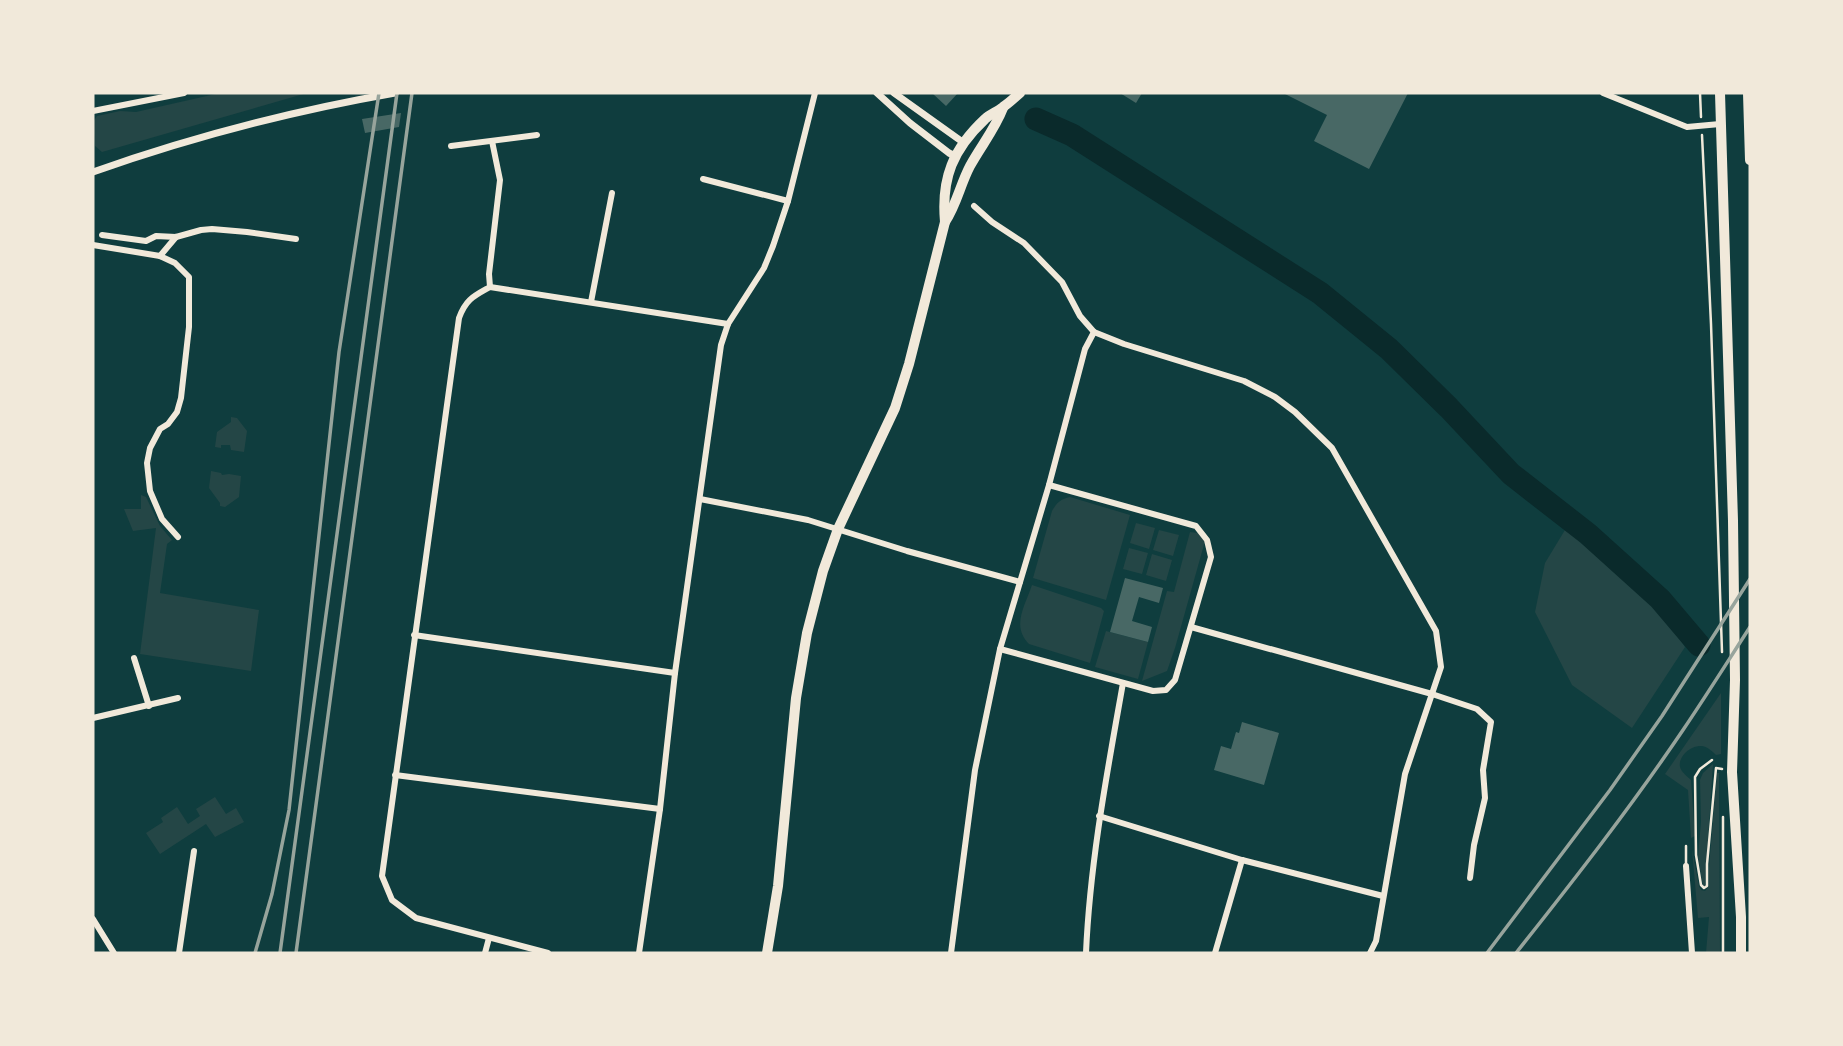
<svg xmlns="http://www.w3.org/2000/svg" width="1843" height="1046" viewBox="0 0 1843 1046" font-family="Raleway,sans-serif">
	<rect width="100%" height="100%" fill="#0f3d3e"/>
	<!-- green -->
	<g fill="#244646">
		<polygon points="220,93 307,93 102,152 95,146 93,122 97,116 120,111 136,112"/>
		<polygon points="231,417 237,418 247,431 244,452 231,450 230,445 221,445 221,448 215,447 217,432 231,422"/>
		<polygon points="211,471 221,473 222,475 229,474 241,476 239,497 225,507 220,506 220,503 209,488"/>
		<polygon points="141,495 146,497 160,526 172,540 167,544 160,593 259,610 251,671 140,654 156,528 133,531 124,509 141,509"/>
		<path d="M1070,497L1130,515L1106,600L1033,578L1052,511C1057,502 1061,499 1070,497Z"/>
		<polygon points="1136,523 1155,528 1149,549 1130,543"/>
		<polygon points="1159,530 1179,535 1173,556 1153,550"/>
		<polygon points="1565,530 1587,545 1659,609 1685,647 1632,728 1572,685 1535,612 1545,563"/>
		<polygon points="1190,532 1198,533 1205,541 1175,648 1167,671 1142,681 1167,591 1174,592"/>
		<polygon points="1129,548 1148,553 1142,574 1123,569"/>
		<polygon points="1152,554 1172,560 1166,581 1146,575"/>
		<path d="M1032,585L1101,608L1104,611L1090,663L1029,644C1011,626 1025,606 1032,585Z"/>
		<polygon points="1106,631 1148,642 1138,679 1095,667"/>
		<path d="M1721,693V754L1716,755C1712,751 1708,747 1702,746C1691,745 1678,756 1680,767C1681,772 1688,777 1691,780L1695,836L1691,838L1688,790L1665,774Z"/>
		<polygon points="1713,764 1705,886 1703,886 1698,857 1701,822 1700,780 1703,773"/>
		<polygon points="1717,773 1719,773 1720,953 1706,953 1709,917 1698,918 1692,849 1699,886 1701,890 1705,891 1709,886 1709,867"/>
		<polygon points="215,797 226,814 236,808 244,822 215,837 206,824 160,854 146,833 163,822 161,818 177,807 188,824 200,816 196,809"/>
	</g>
	<g fill="none" stroke-linecap="round" stroke-linejoin="round">
		<!-- river -->
		<polyline stroke="#0a2a2b" stroke-width="23" points="1036,119 1072,135 1320,293 1389,349 1449,408 1511,474 1588,534 1660,599 1699,645"/>
	</g>
	<!-- building -->
	<g fill="#486865">
		<polygon points="932,93 958,93 946,106"/>
		<polygon points="1120,93 1142,93 1136,103"/>
		<polygon points="1283,93 1408,93 1369,169 1314,141 1327,115"/>
		<polygon points="401,113 399,127 365,133 362,119"/>
		<polygon points="1125,578 1163,588 1159,603 1139,597 1132,621 1152,627 1148,642 1110,632"/>
		<polygon points="1242,722 1279,733 1264,785 1214,770 1221,746 1231,749 1236,732 1239,733"/>
	</g>
	<g fill="none" stroke-linecap="round" stroke-linejoin="round">
		<!-- path -->
		<g stroke="#f1e9da" stroke-width="2.5">
			<polyline points="1700,93 1701,117"/>
			<polyline points="1702,135 1711,324 1722,652"/>
			<polyline points="1712,760 1700,769 1695,777 1696,855 1701,885 1704,888 1707,886 1707,864 1716,768 1722,769"/>
			<polyline points="1723,817 1723,953"/>
		</g>
		<!-- service -->
		<polyline stroke="#f1e9da" stroke-width="2.5" points="1686,846 1686,864"/>
		<!-- minor -->
		<g stroke="#f1e9da" stroke-width="6">
			<polyline points="1603,93 1687,127 1720,124"/>
			<polyline points="93,111 184,93"/>
			<polyline points="451,146 537,135"/>
			<polyline points="703,179 788,201"/>
			<polyline points="974,206 992,222 1024,243 1062,282 1080,316 1094,332 1124,344 1244,381 1275,397 1295,412 1332,448 1436,631 1441,667 1405,774 1376,941 1370,953"/>
			<polyline points="102,235 146,241 156,236 176,237 201,230 212,229 247,232 296,239"/>
			<polyline points="93,245 160,256 175,263 189,277 189,327 181,398 177,412 168,424 160,429 150,448 147,463 150,491 162,519 178,537"/>
			<polyline points="160,256 176,237"/>
			<polyline points="490,287 489,274 500,180 492,141"/>
			<polyline points="591,302 612,193"/>
			<polyline points="700,499 808,520 907,551 1020,582"/>
			<polyline points="1191,627 1432,694 1477,709 1491,722 1483,770 1485,798 1474,845 1470,878"/>
			<polyline points="414,635 675,673"/>
			<polyline points="1000,649 1153,691 1166,690 1175,680 1211,557 1207,540 1196,526 1049,485"/>
			<polyline points="134,658 149,706"/>
			<polyline points="93,718 178,698"/>
			<polyline points="395,775 660,809"/>
			<polyline points="1099,816 1242,860 1383,896"/>
			<polyline points="1686,866 1692,953"/>
			<polyline points="93,919 114,953"/>
			<polyline points="179,953 194,851"/>
			<polyline points="485,953 489,938"/>
			<path d="M548,953L416,918L392,900L382,876L459,318C466,299 474,296 490,287L728,324"/>
			<polyline points="639,953 660,809 675,673 721,345 728,324 764,268 773,246 788,201 815,93"/>
			<polyline points="951,953 975,770 1000,649 1049,485 1085,349 1094,332"/>
			<path d="M1086,953C1090,862 1107,773 1123,683"/>
			<polyline points="1215,953 1242,860"/>
		</g>
		<!-- tertiary -->
		<g stroke="#f1e9da" stroke-width="7">
			<polyline points="877,93 910,123 949,153 955,156"/>
			<polyline points="894,93 964,143"/>
			<path d="M93,172C192,137 292,111 395,93"/>
		</g>
		<!-- primary -->
		<g stroke="#f1e9da" stroke-width="10">
			<path d="M945,222C941,178 953,149 985,119C990,114 997,112 1003,107C1009,103 1014,98 1020,93"/>
			<path d="M767,953L778,886L796,698L807,633L823,571L838,529L895,408L909,364L945,222C957,204 960,185 970,166C981,146 995,129 1003,108"/>
		</g>
		<!-- trunk -->
		<g stroke="#f1e9da" stroke-width="10">
			<polyline points="1720,93 1733,521 1735,680 1732,772 1741,917 1741,953"/>
			<polyline points="1748,93 1750,160"/>
		</g>
		<!-- rail -->
		<g stroke="#97a49c" stroke-width="3.5">
			<polyline points="255,953 272,894 289,810 339,352 379,93"/>
			<polyline points="280,953 397,93"/>
			<polyline points="296,953 412,93"/>
			<polyline points="1487,953 1610,790 1662,716 1750,579"/>
			<path d="M1516,953C1574,880 1631,807 1683,730C1706,696 1728,661 1750,627"/>
		</g>
	</g>
	<!-- border -->
	<rect width="1843" height="1046" fill="none" stroke="#f1e9da" stroke-width="189"/>
</svg>
